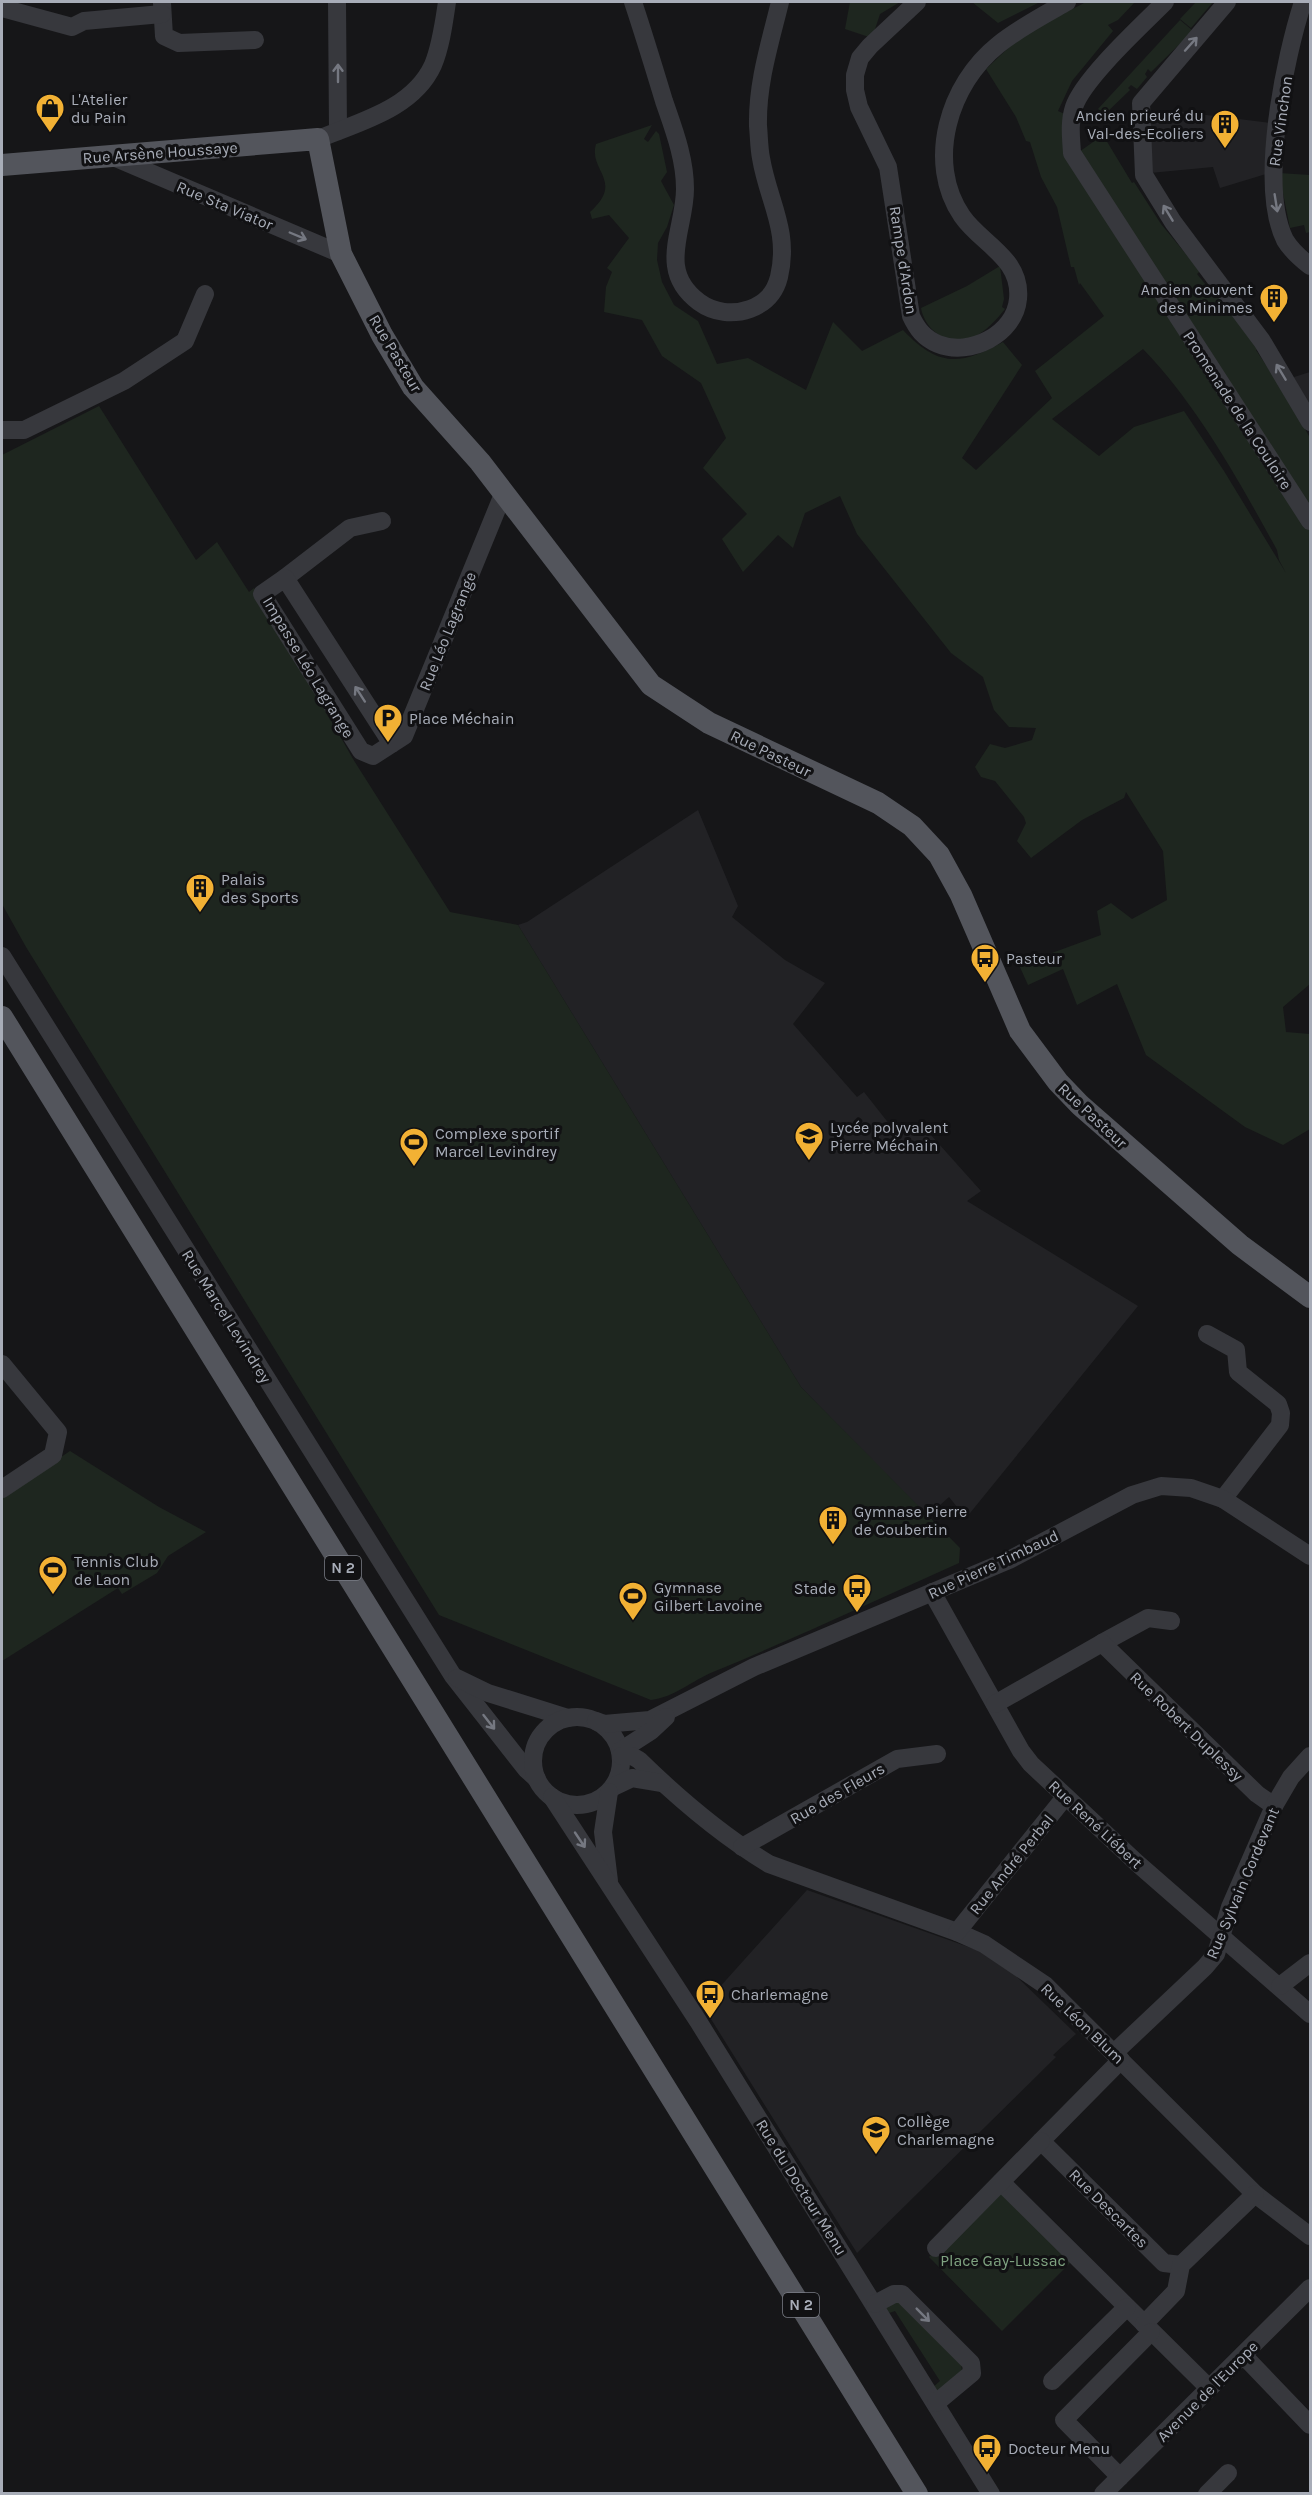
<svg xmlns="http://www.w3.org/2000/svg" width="1312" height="2495" viewBox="0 0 1312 2495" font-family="Karla,sans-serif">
	<rect width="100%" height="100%" fill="#161618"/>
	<!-- built -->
	<g fill="#222225">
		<polygon points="1174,111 1271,123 1266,174 1220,188 1213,167 1150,173 1145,113"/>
		<polygon points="1310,372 1310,410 1291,378"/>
		<polygon points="698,810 738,906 732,917 785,960 825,983 793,1024 857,1097 864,1092 890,1125 930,1134 981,1191 967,1201 1138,1306 966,1518 949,1497 927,1517 801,1387 518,925 527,922"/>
		<polygon points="807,1890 977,1950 1013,1973 1076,2034 1053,2055 1056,2057 857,2253 711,2019 700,2009"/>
	</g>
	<!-- green -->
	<g fill="#1e261f" fill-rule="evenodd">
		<polygon points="850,2 900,2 880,14 872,38 845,29"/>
		<polygon points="972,2 1040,2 998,23"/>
		<path d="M1086,2H1135L1118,20L1108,25L1113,31L1072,81L1058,111L1067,115L1069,159L1103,135L1132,183L1134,182L1161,224L1200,271L1197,274L1206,285L1210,283L1221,299V308L1227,309L1258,348L1256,350L1288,398L1310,438V984L1283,1007L1286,1032L1310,1034V1129L1283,1145L1245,1127L1146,1055L1117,984L1077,1005L1063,969L1028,985L1019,965L1101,935L1097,911L1111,903L1132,919L1167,900L1163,851L1126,792L1124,798L1082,820L1031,858L1017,841L1026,823L1024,817L995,781L981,777L975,767L990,744L1005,748L1032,740L1036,728L1009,727L994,710L983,677L951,653L857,534L840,496L805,513L793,548L778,535L743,572L722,539L747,514L703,468L726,438L701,383L662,356L642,320L604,312L606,287L612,272L607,268L629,238L609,215L592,219L590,212C625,181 588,171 596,144L652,125L644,139L648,142L656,131L659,134L667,172L661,181L674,205L667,227L658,243L657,260L662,282L674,305L698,321L717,364L748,358L806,390L833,322L862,351L903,330C938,367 960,366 1003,342L1022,365L962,458L976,470L1052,398L1035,371L1104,316L1080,283L1079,285L1074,267H1071L1057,207L1041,177L1030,142L1026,141L1016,117L986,69L1022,35ZM1143,349C1198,406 1239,481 1277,550L1279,560L1286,573L1224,471L1184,411L1134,427L1099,456L1052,419Z"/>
		<polygon points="1196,2 1213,2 1191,28 1180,19"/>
		<polygon points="1180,20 1193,31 1151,72 1148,69 1145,74 1147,77 1137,89 1131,85 1128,88 1130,90 1105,114 1098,109"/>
		<polygon points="1279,173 1310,175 1310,232 1306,233 1304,225 1290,228"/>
		<path d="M1000,266L1004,299L1002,307L1005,309C996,320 984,334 969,339C947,346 925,330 921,308L967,286Z"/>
		<path d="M99,406L196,560L217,542L249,592L254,588L268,614L273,617L353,759L450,912L518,925L801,1387L960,1548L959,1563C877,1600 795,1638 713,1672C691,1681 675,1697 651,1700L439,1615L26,947L2,904V455Z"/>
		<polygon points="70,1451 159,1507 206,1532 168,1556 157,1573 122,1594 118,1588 2,1661 2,1497"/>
		<polygon points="998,2187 1073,2260 1002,2331 929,2257"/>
		<polygon points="903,2300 961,2358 962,2374 936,2392 931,2389 940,2381 895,2311 886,2314 885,2307"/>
	</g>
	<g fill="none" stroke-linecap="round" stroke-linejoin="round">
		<!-- minor -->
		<g stroke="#37383d" stroke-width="18">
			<polyline points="337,2 338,131"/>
			<path d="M633,2C644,35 654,68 664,101C674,130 685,158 685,189C685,230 656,270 699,302C714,313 733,315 750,309C766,303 775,293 779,277C790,230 768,201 761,158C759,148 759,136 758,126C757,83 770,43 780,2"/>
			<path d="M917,2L870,46L860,58L855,75V90L859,107L888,167L911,316C917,329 924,338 938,344C970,357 1015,334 1018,299C1022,258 981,244 962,216C925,162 949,84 998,45C1019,28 1044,15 1067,2"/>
			<path d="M1165,2C1142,25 1083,79 1074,107C1069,122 1071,137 1072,153L1310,521"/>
			<polyline points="1227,2 1141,103 1144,175 1173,222 1262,341 1310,422"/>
			<path d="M1303,2C1285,57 1258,186 1285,240C1291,250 1301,259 1310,266"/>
			<polyline points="162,3 164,36 179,43 255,40"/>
			<polyline points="2,8 72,27 84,21 162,14"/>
			<path d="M318,139C359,122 413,109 433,65C441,46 444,22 447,2"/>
			<polyline points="111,156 341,254"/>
			<polyline points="2,430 24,430 124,381 185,341 205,294"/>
			<polyline points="285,578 350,528 382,521"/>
			<polyline points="392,744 285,578 262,594 361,751 373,756 404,736 504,492"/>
			<polyline points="2,956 453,1676 526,1769 537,1779"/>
			<polyline points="1207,1334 1236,1350 1238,1372 1278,1404 1281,1413 1280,1425 1223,1499"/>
			<polyline points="2,1364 58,1432 53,1455 2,1489"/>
			<polyline points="932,1592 1021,1751 1031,1764 1137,1863 1310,2014"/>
			<polyline points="1102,1643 1148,1618 1171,1621"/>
			<polyline points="457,1678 488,1693 568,1718"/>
			<polyline points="995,1704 1102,1643 1257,1794 1274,1806"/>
			<circle cx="577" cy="1761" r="44"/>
			<polyline points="596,1721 604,1724 650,1720 754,1667 1009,1560 1132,1495 1161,1486 1191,1488 1223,1499 1310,1556"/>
			<polyline points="620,1751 651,1731 666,1717"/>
			<path d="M621,1756H632L639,1760C679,1799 721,1835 769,1864L957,1932L984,1944L1045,1985L1255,2194L1310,2236"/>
			<polyline points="613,1787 632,1778 662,1783"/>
			<polyline points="609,1792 603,1832 609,1881"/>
			<polyline points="552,1797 698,2021 991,2494"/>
			<polyline points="742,1847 897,1759 937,1754"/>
			<polyline points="957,1932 1065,1797"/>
			<polyline points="1280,1986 1310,1963"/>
			<polyline points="1114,2053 1205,1967 1216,1954 1230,1907 1274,1806 1291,1777 1310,1756"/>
			<polyline points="1121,2060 1041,2141 1164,2263 1181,2265"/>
			<polyline points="1001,2182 1209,2388"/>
			<polyline points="936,2248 1041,2141"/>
			<polyline points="875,2304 894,2294 902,2294 971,2363 972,2373 936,2403"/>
			<polyline points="1144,2324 1176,2291 1181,2265 1255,2194"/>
			<polyline points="1243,2355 1310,2425"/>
			<polyline points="1052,2381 1127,2307"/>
			<polyline points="1120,2477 1064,2420 1151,2332"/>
			<polyline points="1103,2494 1310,2288"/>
			<polyline points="1207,2494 1228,2473"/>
		</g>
		<!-- major -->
		<g stroke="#53555c" stroke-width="22">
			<polyline points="2,165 318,139 341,254 382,335 413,387 480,462 651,685 709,723 878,803 912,826 939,855 961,895 1020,1031 1058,1082 1080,1105 1240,1245 1310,1297"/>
			<polyline points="2,1017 917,2494"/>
		</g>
	</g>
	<!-- one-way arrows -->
	<defs><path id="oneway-shaft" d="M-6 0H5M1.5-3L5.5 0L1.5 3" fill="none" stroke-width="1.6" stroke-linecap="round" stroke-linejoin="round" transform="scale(1.5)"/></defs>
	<g stroke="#757881">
		<use href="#oneway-shaft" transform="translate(1191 44) rotate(-48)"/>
		<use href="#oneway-shaft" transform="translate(338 73) rotate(-90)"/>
		<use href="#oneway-shaft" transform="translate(1276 203) rotate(81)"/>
		<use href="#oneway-shaft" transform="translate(1168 213) rotate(-121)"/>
		<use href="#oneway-shaft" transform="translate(298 236) rotate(23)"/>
		<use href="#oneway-shaft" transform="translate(1281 372) rotate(-121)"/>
		<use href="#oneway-shaft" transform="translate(360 694) rotate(-123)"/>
		<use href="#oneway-shaft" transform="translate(489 1722) rotate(52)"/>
		<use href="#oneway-shaft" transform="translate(580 1840) rotate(56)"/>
		<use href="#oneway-shaft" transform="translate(923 2315) rotate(45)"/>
	</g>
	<!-- icons -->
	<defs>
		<g id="shop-pin" transform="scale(1.5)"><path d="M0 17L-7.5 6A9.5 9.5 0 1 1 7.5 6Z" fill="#f2b134" stroke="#111113"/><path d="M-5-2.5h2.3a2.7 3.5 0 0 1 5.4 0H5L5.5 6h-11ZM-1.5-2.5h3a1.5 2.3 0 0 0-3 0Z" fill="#111"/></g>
		<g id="building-pin" transform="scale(1.5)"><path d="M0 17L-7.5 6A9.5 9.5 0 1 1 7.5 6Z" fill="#f2b134" stroke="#111113"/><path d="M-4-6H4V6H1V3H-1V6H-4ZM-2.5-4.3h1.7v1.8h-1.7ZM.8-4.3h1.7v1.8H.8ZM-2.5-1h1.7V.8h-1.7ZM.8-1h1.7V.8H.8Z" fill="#111"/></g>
		<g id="parking-pin" transform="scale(1.5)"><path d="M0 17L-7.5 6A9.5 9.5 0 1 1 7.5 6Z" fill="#f2b134" stroke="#111113"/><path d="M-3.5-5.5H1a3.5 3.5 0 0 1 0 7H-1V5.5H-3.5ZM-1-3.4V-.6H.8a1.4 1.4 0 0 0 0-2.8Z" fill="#111"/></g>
		<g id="bus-pin" transform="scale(1.5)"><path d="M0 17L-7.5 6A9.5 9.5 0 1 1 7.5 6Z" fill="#f2b134" stroke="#111113"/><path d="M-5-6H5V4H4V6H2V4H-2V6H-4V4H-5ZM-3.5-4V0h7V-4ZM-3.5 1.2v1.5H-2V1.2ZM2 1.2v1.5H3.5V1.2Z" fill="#111"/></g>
		<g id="school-pin" transform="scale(1.5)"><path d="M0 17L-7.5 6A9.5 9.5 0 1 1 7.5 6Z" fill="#f2b134" stroke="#111113"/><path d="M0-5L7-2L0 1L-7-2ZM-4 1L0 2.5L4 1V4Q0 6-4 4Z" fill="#111"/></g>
		<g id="stadium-pin" transform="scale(1.5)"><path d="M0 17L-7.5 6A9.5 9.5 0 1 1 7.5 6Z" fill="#f2b134" stroke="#111113"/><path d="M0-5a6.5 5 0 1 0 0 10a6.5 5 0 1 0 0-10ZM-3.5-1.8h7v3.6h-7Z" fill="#111"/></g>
	</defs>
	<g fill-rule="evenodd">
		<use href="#shop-pin" x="50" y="108"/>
		<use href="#building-pin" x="1225" y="124"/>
		<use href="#building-pin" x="1274" y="298"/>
		<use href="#parking-pin" x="388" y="718"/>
		<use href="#building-pin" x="200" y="888"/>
		<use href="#bus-pin" x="985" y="958"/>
		<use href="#school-pin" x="809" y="1136"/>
		<use href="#stadium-pin" x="414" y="1142"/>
		<use href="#building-pin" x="833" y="1520"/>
		<use href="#stadium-pin" x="53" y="1570"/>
		<use href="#bus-pin" x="857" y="1588"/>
		<use href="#stadium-pin" x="633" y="1596"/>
		<use href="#bus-pin" x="710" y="1994"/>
		<use href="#school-pin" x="876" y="2130"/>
		<use href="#bus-pin" x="987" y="2448"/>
	</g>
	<g text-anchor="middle" stroke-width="6" stroke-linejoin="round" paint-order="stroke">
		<!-- shield labels -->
		<g fill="#111113" stroke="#7b7e86" stroke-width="1.5">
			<rect x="325" y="1556" width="36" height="24" rx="4.5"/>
			<rect x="783" y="2293" width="36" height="24" rx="4.5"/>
		</g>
		<g font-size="15" font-weight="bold" fill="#a8adb8">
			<text x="343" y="1573">N 2</text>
			<text x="801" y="2310">N 2</text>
		</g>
		<!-- poi labels -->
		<g font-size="16" fill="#a8adb8" stroke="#111113" text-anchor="start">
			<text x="71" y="105">L'Atelier<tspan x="71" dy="18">du Pain</tspan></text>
			<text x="1204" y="121" text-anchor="end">Ancien prieuré du<tspan x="1204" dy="18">Val-des-Ecoliers</tspan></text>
			<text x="1253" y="295" text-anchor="end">Ancien couvent<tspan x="1253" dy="18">des Minimes</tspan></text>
			<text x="409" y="724">Place Méchain</text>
			<text x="221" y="885">Palais<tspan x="221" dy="18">des Sports</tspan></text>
			<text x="1006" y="964">Pasteur</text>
			<text x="830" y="1133">Lycée polyvalent<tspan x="830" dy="18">Pierre Méchain</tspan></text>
			<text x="435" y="1139">Complexe sportif<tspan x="435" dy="18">Marcel Levindrey</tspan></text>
			<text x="854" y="1517">Gymnase Pierre<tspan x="854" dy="18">de Coubertin</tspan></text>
			<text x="74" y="1567">Tennis Club<tspan x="74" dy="18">de Laon</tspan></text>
			<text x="654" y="1593">Gymnase<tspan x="654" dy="18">Gilbert Lavoine</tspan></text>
			<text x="836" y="1594" text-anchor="end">Stade</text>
			<text x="731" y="2000">Charlemagne</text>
			<text x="897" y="2127">Collège<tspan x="897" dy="18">Charlemagne</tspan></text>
			<text x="1008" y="2454">Docteur Menu</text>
		</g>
		<!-- street labels -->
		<g font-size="16" fill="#a8adb8" stroke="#111113">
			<text transform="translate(1280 121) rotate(-82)" y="6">Rue Vinchon</text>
			<text transform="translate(160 152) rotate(-4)" y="6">Rue Arsène Houssaye</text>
			<text transform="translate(225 205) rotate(23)" y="6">Rue Sta Viator</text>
			<text transform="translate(904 260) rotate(81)" y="6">Rampe d'Ardon</text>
			<text transform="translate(396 353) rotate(59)" y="6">Rue Pasteur</text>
			<text transform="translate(1238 410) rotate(57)" y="6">Promenade de la Couloire</text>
			<text transform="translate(447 631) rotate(-68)" y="6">Rue Léo Lagrange</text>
			<text transform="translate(309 667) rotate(59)" y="6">Impasse Léo Lagrange</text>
			<text transform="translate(771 753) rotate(26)" y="6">Rue Pasteur</text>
			<text transform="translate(1093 1115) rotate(43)" y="6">Rue Pasteur</text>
			<text transform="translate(227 1316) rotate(58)" y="6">Rue Marcel Levindrey</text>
			<text transform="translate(993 1564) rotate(-25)" y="6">Rue Pierre Timbaud</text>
			<text transform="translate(1187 1726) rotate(44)" y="6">Rue Robert Duplessy</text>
			<text transform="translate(837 1793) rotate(-30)" y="6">Rue des Fleurs</text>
			<text transform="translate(1096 1824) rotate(43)" y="6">Rue René Liébert</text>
			<text transform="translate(1011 1864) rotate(-51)" y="6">Rue André Perbal</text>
			<text transform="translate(1242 1883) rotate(-67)" y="6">Rue Sylvain Cordevant</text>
			<text transform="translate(1083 2023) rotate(44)" y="6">Rue Léon Blum</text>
			<text transform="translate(802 2187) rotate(58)" y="6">Rue du Docteur Menu</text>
			<text transform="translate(1109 2208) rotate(45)" y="6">Rue Descartes</text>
			<text transform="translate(1207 2391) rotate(-45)" y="6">Avenue de l'Europe</text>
		</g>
		<!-- park labels -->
		<g font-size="16" fill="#7fa381" stroke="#111113">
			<text x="1003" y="2266">Place Gay-Lussac</text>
		</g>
	</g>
	<!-- border -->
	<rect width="1312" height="2495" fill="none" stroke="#a8adb8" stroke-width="6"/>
</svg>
